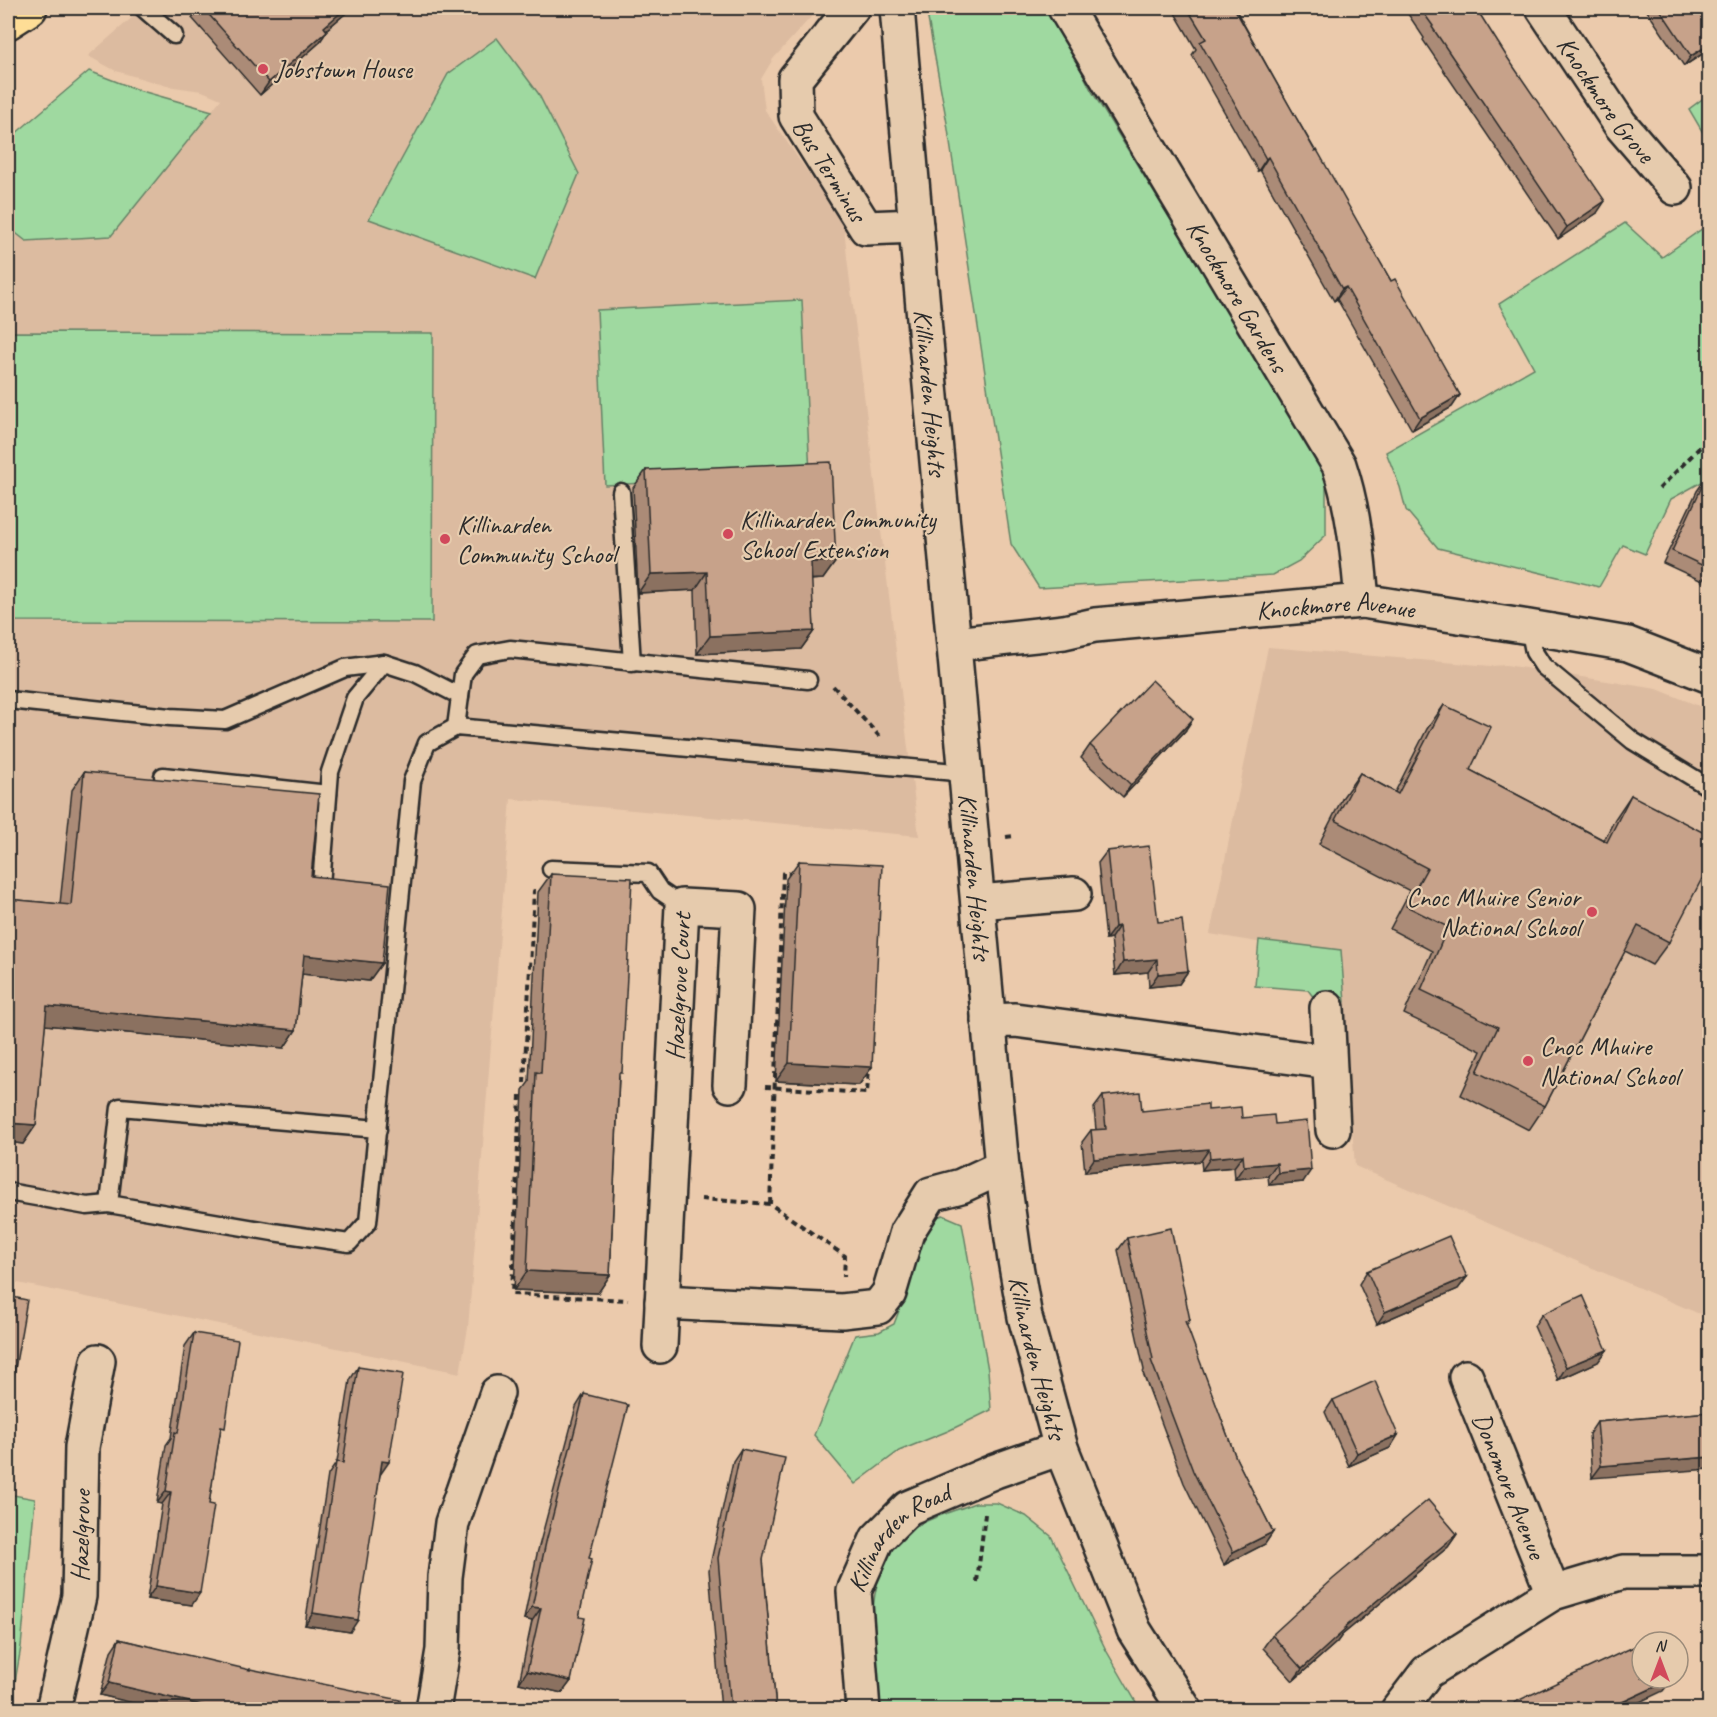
<svg xmlns="http://www.w3.org/2000/svg" width="1717" height="1717" viewBox="0 0 1717 1717" font-family="Caveat,sans-serif">
	<rect width="100%" height="100%" fill="#ebcaac"/>
	<filter id="ink" filterUnits="userSpaceOnUse"><feTurbulence type="fractalNoise" baseFrequency=".0167" numOctaves="2"/><feDisplacementMap in="SourceGraphic" scale="12" xChannelSelector="R" yChannelSelector="G"/><feConvolveMatrix kernelMatrix="1 2 1 2 8 2 1 2 1" color-interpolation-filters="sRGB"/></filter>
	<g filter="url(#ink)">
		<!-- built -->
		<g fill="#dcbba0">
			<polygon points="143,8 819,8 773,59 761,79 765,110 844,225 847,258 919,836 511,799 468,1328 460,1373 8,1281 8,227 26,241 111,236 221,99 202,91 167,86 116,71 88,56"/>
			<polygon points="1268,647 1491,666 1506,665 1657,689 1709,710 1709,1318 1355,1166 1339,956 1210,934"/>
		</g>
		<!-- green -->
		<g fill="#9fd9a0" stroke="#658266" stroke-width="1.5">
			<polygon points="926,8 1050,8 1091,90 1326,472 1326,535 1299,561 1273,575 1039,588 1011,544 947,123"/>
			<polygon points="497,38 538,93 579,174 535,279 369,219 448,74"/>
			<polygon points="89,71 138,90 212,111 111,236 26,241 8,227 8,140"/>
			<polygon points="1709,94 1709,143 1689,109"/>
			<polygon points="1625,223 1662,257 1709,224 1709,478 1671,499 1645,554 1623,545 1599,587 1438,548 1406,510 1400,487 1386,452 1534,368 1499,304"/>
			<polygon points="802,300 810,475 605,485 597,310"/>
			<polygon points="8,332 433,333 432,622 8,621"/>
			<polygon points="1259,940 1341,950 1345,1002 1314,998 1308,990 1255,986"/>
			<polygon points="943,1215 962,1223 988,1370 991,1410 948,1431 899,1451 855,1484 814,1435 855,1335 879,1332 894,1324 908,1287 922,1232 931,1219"/>
			<polygon points="8,1494 35,1499 21,1647 15,1682 8,1689"/>
			<path d="M975,1503H997L1026,1516L1051,1536L1106,1650L1140,1709L878,1710C872,1654 859,1569 910,1530C927,1518 955,1511 975,1503Z"/>
		</g>
		<g fill="none" stroke-linecap="round" stroke-linejoin="round">
			<!-- service casing -->
			<g stroke="#2b2b2b" stroke-width="21">
				<g id="service">
					<polyline points="143,8 174,35"/>
					<polyline points="621,492 632,663"/>
					<polyline points="1529,627 1534,652 1543,666 1633,741 1710,788"/>
					<polyline points="8,700 170,717 225,720 345,668 384,663 415,673 460,696"/>
					<polyline points="456,727 463,674 477,655 510,649 808,680"/>
					<polyline points="163,776 328,794"/>
					<polyline points="551,869 648,873 660,891 682,906"/>
					<polyline points="321,885 330,772 355,698 384,663"/>
					<polyline points="378,1129 120,1107 109,1204 273,1232 349,1243 368,1222 412,781 427,743 456,727 966,773"/>
					<polyline points="8,1192 87,1206 109,1204"/>
				</g>
			</g>
			<!-- minor casing -->
			<g stroke="#2b2b2b" stroke-width="38">
				<g id="minor">
					<path id="s1" d="M852,8L795,79L796,116L866,228L916,226"/>
					<path id="s2" d="M1065,8L1339,465C1354,510 1358,554 1362,601"/>
					<path id="s3" d="M1543,8L1620,124L1675,188"/>
					<path id="s4" d="M954,644L1064,632L1095,625L1362,601L1529,627L1628,644L1710,676"/>
					<polyline points="978,902 1074,894"/>
					<polyline points="1327,1008 1333,1130"/>
					<polyline points="988,1021 1015,1020 1329,1062"/>
					<polyline points="662,1302 842,1311 878,1307 889,1293 907,1232 931,1194 961,1186 1002,1167"/>
					<path id="s5" d="M660,1346L682,906L739,909L730,1085"/>
					<path id="s6" d="M1466,1377L1553,1593"/>
					<path id="s7" d="M53,1710L79,1596L82,1447L98,1361"/>
					<polyline points="433,1710 443,1650 445,1577 452,1523 497,1393"/>
					<polyline points="1398,1710 1427,1672 1553,1593 1623,1572 1710,1572"/>
				</g>
			</g>
			<!-- tertiary casing -->
			<g stroke="#2b2b2b" stroke-width="38">
				<g id="tertiary">
					<path id="s8" d="M897,8L926,342L1002,1167L1015,1260L1025,1317L1061,1448L1134,1630L1185,1710"/>
					<path id="s9" d="M863,1710L854,1591L877,1539L908,1508L995,1471L1061,1448"/>
				</g>
			</g>
			<!-- primary casing -->
			<g stroke="#2b2b2b" stroke-width="38">
				<polyline id="primary" points="8,22 30,8"/>
			</g>
			<!-- path -->
			<g stroke="#2b2b2b" stroke-width="4" stroke-dasharray="6 4.5" stroke-linecap="butt">
				<polyline points="1659,489 1710,437"/>
				<polyline points="833,686 881,738"/>
				<polyline points="1006,837 1015,836"/>
				<polyline points="524,1083 534,891 536,891"/>
				<polyline points="765,1087 867,1093 869,1068"/>
				<polyline points="520,1095 512,1294 628,1300"/>
				<polyline points="701,1199 770,1204 845,1256 844,1277"/>
				<polyline points="770,1204 783,873 794,874"/>
				<polyline points="977,1582 985,1514"/>
			</g>
			<!-- service -->
			<use href="#service" stroke="#e6cbad" stroke-width="16"/>
			<!-- minor -->
			<use href="#minor" stroke="#e6cbad" stroke-width="33"/>
			<!-- tertiary -->
			<use href="#tertiary" stroke="#e6cbad" stroke-width="33"/>
			<!-- primary -->
			<use href="#primary" stroke="#fedd96" stroke-width="33"/>
		</g>
		<!-- wall -->
		<g fill="#ab8b77" stroke="#2b2b2b" stroke-width="1.5">
			<polygon points="199,8 352,8 326,30 327,31 319,43 260,95 192,18"/>
			<polygon points="1172,8 1237,8 1236,10 1290,107 1391,281 1460,395 1452,407 1412,430 1337,299 1334,301 1260,170 1258,171 1192,55 1196,49"/>
			<polygon points="1404,8 1476,8 1597,213 1558,239 1423,40 1424,38"/>
			<polygon points="1645,8 1710,8 1710,49 1684,66"/>
			<polygon points="646,470 836,561 823,579 811,580 814,631 801,649 697,654 695,590 638,593 633,488"/>
			<polygon points="1706,478 1710,480 1710,576 1706,575 1702,581 1663,563 1697,491"/>
			<polygon points="1444,705 1470,770 1604,840 1615,819 1631,795 1669,942 1652,965 1625,951 1545,1106 1529,1130 1461,1095 1481,1051 1404,1014 1432,951 1390,929 1410,891 1319,844 1343,797 1360,773 1395,792 1427,729"/>
			<polygon points="1185,731 1123,797 1081,758 1090,745"/>
			<polygon points="84,772 311,876 382,963 369,981 302,974 296,1030 284,1048 45,1025 36,1125 23,1144 8,1142 8,899 60,904 72,790"/>
			<polygon points="1107,851 1158,922 1188,971 1179,984 1149,987 1148,972 1115,975 1111,938 1106,939 1098,863"/>
			<polygon points="799,861 872,1067 859,1085 776,1081 786,879"/>
			<polygon points="551,874 619,1077 610,1275 598,1293 514,1290 523,1090 529,1082 538,892"/>
			<polygon points="1103,1096 1142,1111 1208,1110 1242,1118 1275,1124 1303,1182 1269,1185 1268,1176 1235,1179 1234,1167 1202,1170 1201,1161 1085,1172 1082,1142 1091,1130 1096,1130 1094,1108"/>
			<polygon points="1127,1238 1190,1320 1186,1326 1236,1458 1273,1532 1265,1544 1224,1565 1184,1483 1143,1373 1144,1370 1118,1250"/>
			<polygon points="1367,1271 1467,1277 1458,1289 1377,1324 1359,1284"/>
			<polygon points="1542,1314 1607,1350 1598,1362 1558,1380 1534,1326"/>
			<polygon points="194,1333 220,1434 192,1605 147,1599 162,1504 157,1503 166,1445 171,1438 185,1346"/>
			<polygon points="358,1367 380,1475 350,1632 305,1625 328,1475 337,1462 350,1380"/>
			<polygon points="584,1394 589,1558 579,1617 571,1681 562,1693 519,1683 532,1621 524,1619 537,1554 576,1407"/>
			<polygon points="1333,1400 1398,1435 1390,1448 1349,1466 1325,1412"/>
			<polygon points="1710,1412 1592,1478 1589,1434 1597,1422"/>
			<polygon points="741,1449 763,1560 776,1710 721,1710 709,1570 733,1461"/>
			<polygon points="1457,1534 1448,1547 1342,1635 1337,1642 1293,1681 1263,1648 1272,1635"/>
			<polygon points="119,1639 398,1710 162,1710 100,1695 111,1651"/>
		</g>
		<!-- shaded-wall -->
		<g fill="#8b7161" stroke="#2b2b2b" stroke-width="1.5">
			<polygon points="346,8 352,8 315,39 324,27"/>
			<polygon points="327,31 319,43 260,95 269,82"/>
			<polygon points="1710,44 1710,49 1684,66 1691,56"/>
			<polygon points="1268,157 1260,170 1258,171 1266,159"/>
			<polygon points="1605,201 1597,213 1558,239 1567,227"/>
			<polygon points="1346,287 1337,299 1334,301 1342,289"/>
			<polygon points="1460,395 1452,407 1412,430 1420,418"/>
			<polygon points="836,561 823,579 798,580 811,562"/>
			<polygon points="707,572 695,590 638,593 651,574"/>
			<polygon points="814,631 801,649 697,654 710,636"/>
			<polygon points="1193,719 1185,731 1123,797 1131,785"/>
			<polygon points="1119,926 1111,938 1106,939 1115,927"/>
			<polygon points="304,955 382,963 369,981 291,973"/>
			<polygon points="1157,959 1148,972 1115,975 1123,962"/>
			<polygon points="1188,971 1179,984 1149,987 1158,974"/>
			<polygon points="47,1006 296,1030 284,1048 34,1024"/>
			<polygon points="789,1063 872,1067 859,1085 776,1081"/>
			<polygon points="8,1123 36,1125 23,1144 8,1142"/>
			<polygon points="1209,1149 1201,1161 1085,1172 1094,1159"/>
			<polygon points="1243,1155 1234,1167 1202,1170 1210,1158"/>
			<polygon points="1277,1163 1268,1176 1235,1179 1244,1166"/>
			<polygon points="1311,1170 1303,1182 1269,1185 1278,1173"/>
			<polygon points="527,1271 610,1275 598,1293 514,1290"/>
			<polygon points="1467,1277 1458,1289 1377,1324 1385,1312"/>
			<polygon points="1607,1350 1598,1362 1558,1380 1566,1367"/>
			<polygon points="1398,1435 1390,1448 1349,1466 1357,1453"/>
			<polygon points="1710,1457 1710,1469 1592,1478 1601,1466"/>
			<polygon points="382,1461 389,1462 380,1475"/>
			<polygon points="166,1491 171,1492 162,1504 157,1503"/>
			<polygon points="1273,1532 1265,1544 1224,1565 1233,1552"/>
			<polygon points="1457,1534 1448,1547 1342,1635 1337,1642 1293,1681 1302,1669 1344,1628"/>
			<polygon points="156,1586 200,1593 192,1605 147,1599"/>
			<polygon points="532,1607 541,1608 532,1621 524,1619"/>
			<polygon points="313,1613 358,1620 350,1632 305,1625"/>
			<polygon points="527,1671 571,1681 562,1693 519,1683"/>
			<polygon points="1672,1679 1663,1691 1623,1710 1605,1710"/>
			<polygon points="109,1683 223,1710 162,1710 100,1695"/>
		</g>
		<!-- building -->
		<g fill="#c7a28a" stroke="#2b2b2b" stroke-width="1.5">
			<polygon points="203,8 346,8 324,27 327,31 269,82"/>
			<polygon points="1187,8 1234,8 1315,151 1317,150 1391,281 1395,279 1460,395 1420,418 1346,287 1342,289 1268,157 1266,159 1250,130 1200,42 1206,39"/>
			<polygon points="1420,8 1476,8 1507,57 1605,201 1567,227 1432,27 1433,26"/>
			<polygon points="1659,8 1710,8 1710,44 1691,56"/>
			<polygon points="831,462 836,561 811,562 814,631 710,636 707,572 651,574 646,470"/>
			<polygon points="1706,478 1710,480 1710,569 1672,551"/>
			<polygon points="1152,680 1193,719 1131,785 1090,745"/>
			<polygon points="1444,705 1491,727 1470,770 1607,842 1631,795 1710,836 1710,863 1669,942 1638,926 1545,1106 1477,1072 1498,1027 1421,990 1448,927 1406,906 1427,868 1335,820 1360,773 1398,794"/>
			<polygon points="84,772 319,794 311,876 390,884 382,963 304,955 296,1030 47,1006 36,1125 8,1123 8,899 71,905"/>
			<polygon points="1149,846 1158,922 1182,920 1188,971 1158,974 1157,959 1123,962 1119,926 1115,927 1107,851"/>
			<polygon points="799,861 882,865 872,1067 789,1063"/>
			<polygon points="551,874 632,878 622,1073 619,1073 610,1275 527,1271 536,1072 541,1073"/>
			<polygon points="1140,1092 1142,1111 1208,1104 1208,1110 1241,1107 1242,1118 1274,1115 1275,1124 1307,1121 1311,1170 1278,1173 1277,1163 1244,1166 1243,1155 1210,1158 1209,1149 1094,1159 1091,1130 1106,1129 1103,1096"/>
			<polygon points="1171,1228 1190,1320 1185,1321 1236,1458 1273,1532 1233,1552 1193,1471 1151,1360 1153,1359 1127,1238"/>
			<polygon points="1449,1236 1467,1277 1385,1312 1367,1271"/>
			<polygon points="1583,1295 1607,1350 1566,1367 1542,1314"/>
			<polygon points="8,1296 27,1300 8,1409"/>
			<polygon points="194,1333 238,1340 225,1428 221,1427 209,1504 214,1505 200,1593 156,1586 171,1492 166,1491 175,1432 178,1433"/>
			<polygon points="358,1367 403,1374 389,1462 382,1461 358,1620 313,1613 336,1462 343,1463"/>
			<polygon points="1375,1381 1398,1435 1357,1453 1333,1400"/>
			<polygon points="584,1394 628,1405 589,1558 592,1559 579,1617 585,1618 571,1681 527,1671 541,1608 532,1607 546,1542"/>
			<polygon points="1710,1412 1710,1457 1601,1466 1597,1422"/>
			<polygon points="741,1449 785,1458 763,1560 776,1710 731,1710 718,1558"/>
			<polygon points="1428,1500 1457,1534 1344,1628 1346,1629 1302,1669 1272,1635 1333,1579"/>
			<polygon points="1653,1638 1655,1642 1645,1642"/>
			<polygon points="119,1639 250,1670 250,1669 400,1700 398,1710 223,1710 109,1683"/>
			<polygon points="1642,1643 1642,1678 1672,1679 1605,1710 1509,1710 1515,1702"/>
		</g>
	</g>
	<!-- markers -->
	<g fill="#d1495b" stroke="#e6cbad" stroke-width="2">
		<circle cx="263" cy="69" r="6"/>
		<circle cx="728" cy="534" r="6"/>
		<circle cx="445" cy="539" r="6"/>
		<circle cx="1592" cy="912" r="6"/>
		<circle cx="1528" cy="1061" r="6"/>
	</g>
	<g text-anchor="middle" stroke-width="4.5" stroke-linejoin="round" paint-order="stroke">
		<!-- poi labels -->
		<g font-size="26" fill="#2b2b2b" stroke="#e6cbad" text-anchor="start">
			<text x="275" y="78">Jobstown House</text>
			<text x="740" y="528">Killinarden Community<tspan x="740" dy="30">School Extension</tspan></text>
			<text x="457" y="533">Killinarden<tspan x="457" dy="30">Community School</tspan></text>
			<text x="1580" y="906" text-anchor="end">Cnoc Mhuire Senior<tspan x="1580" dy="30">National School</tspan></text>
			<text x="1540" y="1055">Cnoc Mhuire<tspan x="1540" dy="30">National School</tspan></text>
		</g>
		<!-- street labels -->
		<g font-size="26" fill="#2b2b2b" stroke="#e6cbad">
			<text dy="9" stroke="none"><textPath href="#s3" startOffset="111">Knockmore Grove</textPath></text>
			<text dy="9" stroke="none"><textPath href="#s1" startOffset="192">Bus Terminus</textPath></text>
			<text dy="9" stroke="none"><textPath href="#s2" startOffset="336">Knockmore Gardens</textPath></text>
			<text dy="9" stroke="none"><textPath href="#s8" startOffset="386">Killinarden Heights</textPath></text>
			<text dy="9" stroke="none"><textPath href="#s4" startOffset="384">Knockmore Avenue</textPath></text>
			<text dy="9" stroke="none"><textPath href="#s8" startOffset="872">Killinarden Heights</textPath></text>
			<text dy="9" stroke="none"><textPath href="#s5" startOffset="360">Hazelgrove Court</textPath></text>
			<text dy="9" stroke="none"><textPath href="#s8" startOffset="1358">Killinarden Heights</textPath></text>
			<text dy="9" stroke="none"><textPath href="#s6" startOffset="117">Donomore Avenue</textPath></text>
			<text dy="9" stroke="none"><textPath href="#s7" startOffset="177">Hazelgrove</textPath></text>
			<text dy="9" stroke="none"><textPath href="#s9" startOffset="192">Killinarden Road</textPath></text>
		</g>
	</g>
	<!-- margin -->
	<rect width="1717" height="1717" fill="none" stroke="#e6cbad" stroke-width="30"/>
	<rect x="15" y="15" width="1687" height="1687" fill="none" stroke="#2b2b2b" stroke-width="2" filter="url(#ink)"/>
	<!-- north arrow -->
	<g transform="translate(1660 1660)"><circle r="28" fill="#e6cbad" stroke="#9b8b79" stroke-width="1.5"/>
	<path d="M0-4.5L10 22L0 15L-10 22Z" fill="#d1495b"/>
	<text y="-9" font-size="16" font-weight="bold" text-anchor="middle" fill="#2b2b2b">N</text>
	</g>
</svg>
